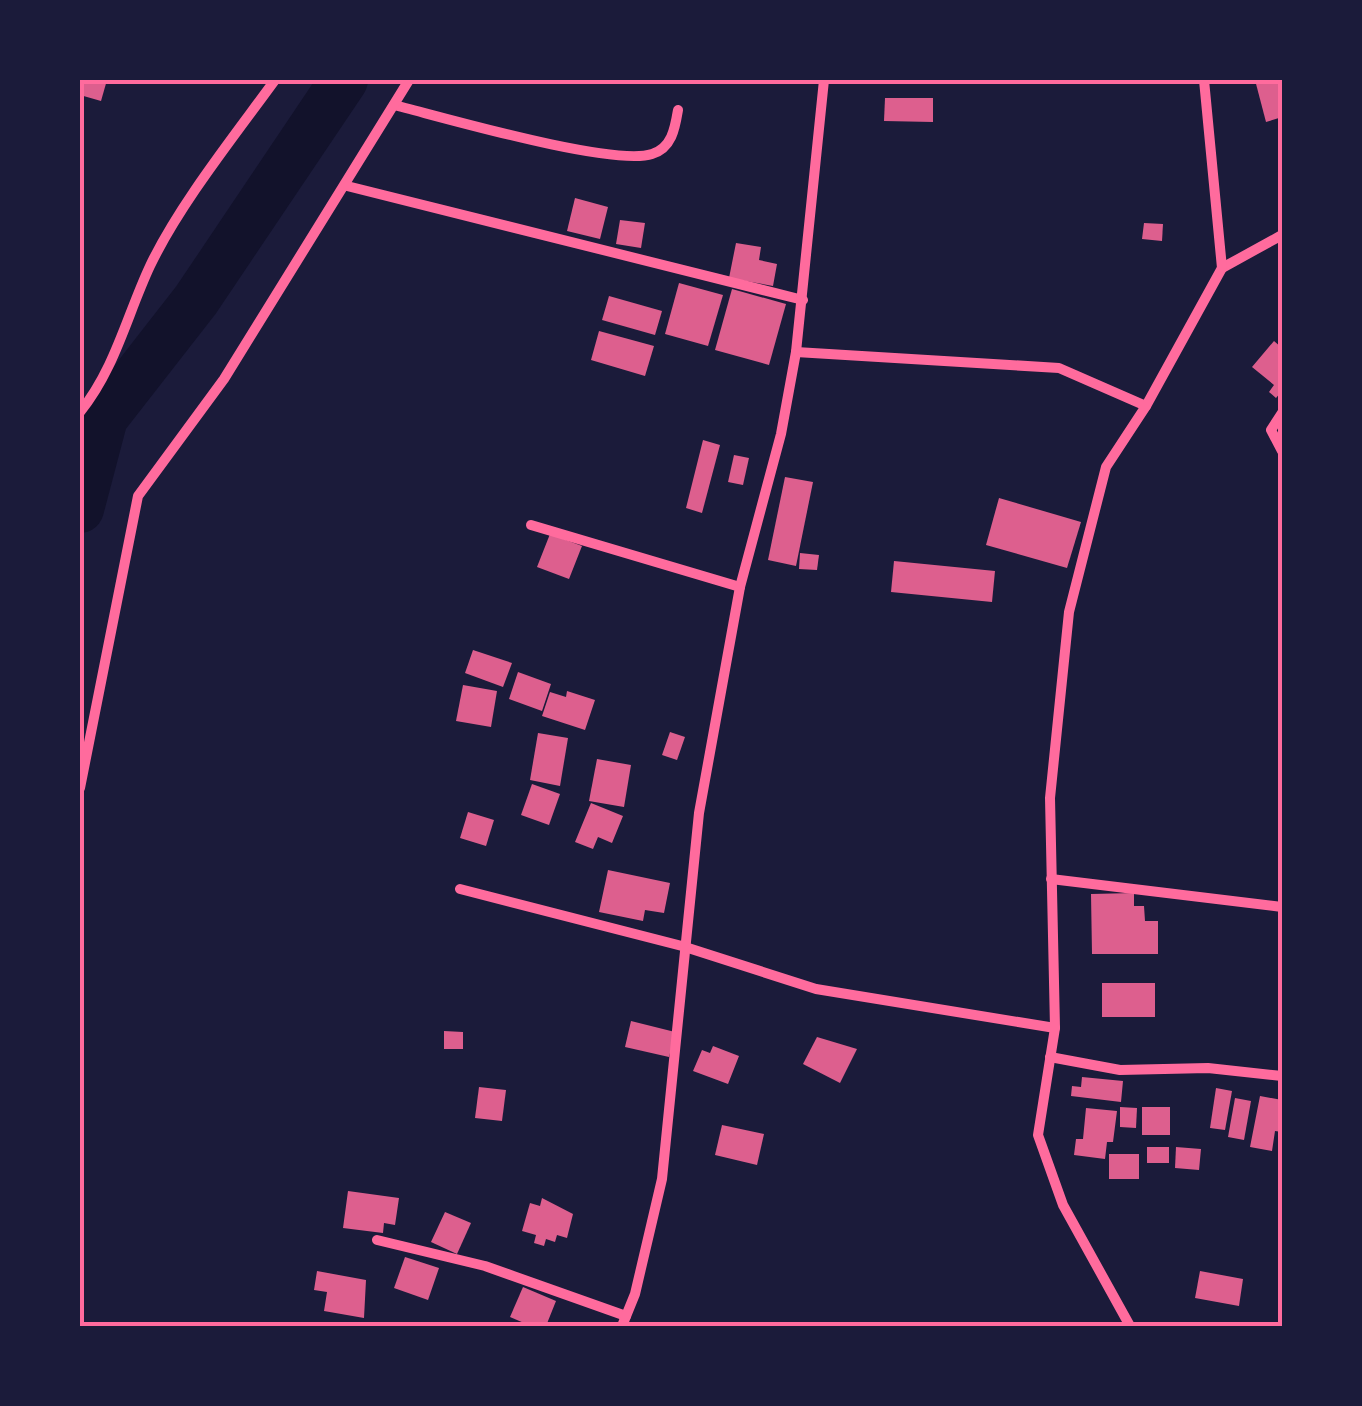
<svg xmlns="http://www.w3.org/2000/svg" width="1362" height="1406" viewBox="0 0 1362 1406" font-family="'Golos Text',sans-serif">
	<rect width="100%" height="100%" fill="#1b1b3a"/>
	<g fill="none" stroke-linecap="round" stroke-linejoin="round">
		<!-- river -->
		<polyline stroke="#12122b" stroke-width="48" points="80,509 104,418 196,300 344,80"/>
	</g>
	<!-- building -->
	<g fill="#dd5f8e">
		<polygon points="80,80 107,80 101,101 80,95"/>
		<polygon points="1255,80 1278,80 1282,117 1266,122"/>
		<polygon points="885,98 933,98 933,122 884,121"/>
		<polygon points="575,198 608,207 600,239 567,231"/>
		<polygon points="620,220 645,223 641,248 616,244"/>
		<polygon points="1144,223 1163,224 1162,241 1142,239"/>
		<polygon points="736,243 761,247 759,260 777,264 773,286 729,278"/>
		<polygon points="679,283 723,295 708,346 665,334"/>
		<polygon points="732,289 786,304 769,365 715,350"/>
		<polygon points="609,296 662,311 655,335 602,320"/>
		<polygon points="599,331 654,346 645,376 591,360"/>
		<polygon points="1274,341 1282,348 1282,391 1276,398 1269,392 1274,385 1252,367"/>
		<polygon points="703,440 720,445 702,513 686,508"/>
		<polygon points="734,455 749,458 743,485 728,482"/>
		<polygon points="785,477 813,482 796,566 768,560"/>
		<polygon points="999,498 1081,522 1067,568 986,545"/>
		<polygon points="550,534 582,546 569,579 537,567"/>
		<polygon points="800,553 819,555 817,570 799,569"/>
		<polygon points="894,561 995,571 992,602 891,592"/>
		<polygon points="473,650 512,663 503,687 465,673"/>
		<polygon points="518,672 551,684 542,711 509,699"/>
		<polygon points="463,685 497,691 491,727 456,721"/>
		<polygon points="567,691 595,700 585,730 542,716 550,692 566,697"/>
		<polygon points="670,732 685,737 677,760 662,755"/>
		<polygon points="538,733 568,738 560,786 530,780"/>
		<polygon points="597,759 631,765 624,807 589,801"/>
		<polygon points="532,784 560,794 549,825 521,815"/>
		<polygon points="591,803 623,816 612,843 598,837 593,849 575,842"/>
		<polygon points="468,812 494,820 486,846 460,838"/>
		<polygon points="608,870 670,883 664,913 645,910 643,921 599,912"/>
		<polygon points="1134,893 1134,906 1144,906 1145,921 1158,921 1158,954 1092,954 1091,894"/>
		<rect x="1102" y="983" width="53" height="34"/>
		<polygon points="631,1021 675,1032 669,1057 625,1047"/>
		<polygon points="444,1031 463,1032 463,1049 444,1049"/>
		<polygon points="817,1037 857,1049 840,1083 803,1064"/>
		<polygon points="713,1046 739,1056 728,1084 693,1071 702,1050 710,1053"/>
		<polygon points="1082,1077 1123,1081 1121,1102 1071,1096 1072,1086 1081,1087"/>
		<polygon points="479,1087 506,1090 502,1121 475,1118"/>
		<polygon points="1216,1088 1232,1091 1225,1130 1210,1128"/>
		<polygon points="1260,1096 1282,1100 1282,1132 1275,1131 1272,1151 1250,1147"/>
		<polygon points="1235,1098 1251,1101 1244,1140 1228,1137"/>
		<polygon points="1120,1107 1137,1108 1136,1128 1120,1127"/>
		<rect x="1142" y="1107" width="28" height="28"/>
		<polygon points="1086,1108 1117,1111 1113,1142 1107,1142 1105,1159 1074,1155 1076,1139 1083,1139"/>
		<polygon points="722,1125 764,1134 757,1165 715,1155"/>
		<rect x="1147" y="1147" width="22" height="16"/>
		<polygon points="1176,1147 1201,1149 1199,1170 1175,1168"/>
		<rect x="1109" y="1154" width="30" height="25"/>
		<polygon points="348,1191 399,1198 395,1225 384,1223 383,1233 343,1228"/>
		<polygon points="542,1198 573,1214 567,1238 557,1235 555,1242 546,1239 544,1246 534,1243 536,1235 522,1231 530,1203 540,1206"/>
		<polygon points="445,1212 471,1223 457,1254 431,1242"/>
		<polygon points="405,1257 439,1268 428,1300 394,1288"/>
		<polygon points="317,1271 366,1280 364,1318 324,1311 327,1292 314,1290"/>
		<polygon points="1200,1271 1243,1279 1239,1306 1195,1298"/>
		<polygon points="523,1287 556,1301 546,1326 531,1326 510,1317"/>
	</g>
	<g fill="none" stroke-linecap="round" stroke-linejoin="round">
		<!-- minor -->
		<g stroke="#ff6b9d" stroke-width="10">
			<path d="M394,105C442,117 613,167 652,154C672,148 675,128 678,110"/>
			<polyline points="347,186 803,300"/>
			<polyline points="1222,268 1282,235"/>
			<polyline points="796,352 1059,368 1146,406"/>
			<path d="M80,412C115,369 127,315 150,266C179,205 235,135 275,80"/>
			<polyline points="1282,413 1271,430 1282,451"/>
			<polyline points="531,525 740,587"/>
			<polyline points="80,788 138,496 224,379 409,80"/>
			<polyline points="1051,879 1282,907"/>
			<polyline points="460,889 682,946 816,989 1055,1028"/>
			<polyline points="1050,1057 1120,1070 1208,1068 1282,1076"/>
			<polyline points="377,1240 485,1266 626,1316"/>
			<polyline points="622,1326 635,1294 662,1179 699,813 740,587 781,434 796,352 824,80"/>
			<polyline points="1130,1326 1063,1205 1038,1135 1055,1028 1050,798 1069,612 1106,467 1146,406 1222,268 1204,80"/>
		</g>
	</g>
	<!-- border -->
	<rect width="1362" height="1406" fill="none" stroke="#1b1b3a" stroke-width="165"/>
	<rect x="82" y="82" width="1198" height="1242" fill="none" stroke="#ff6b9d" stroke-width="4"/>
</svg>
